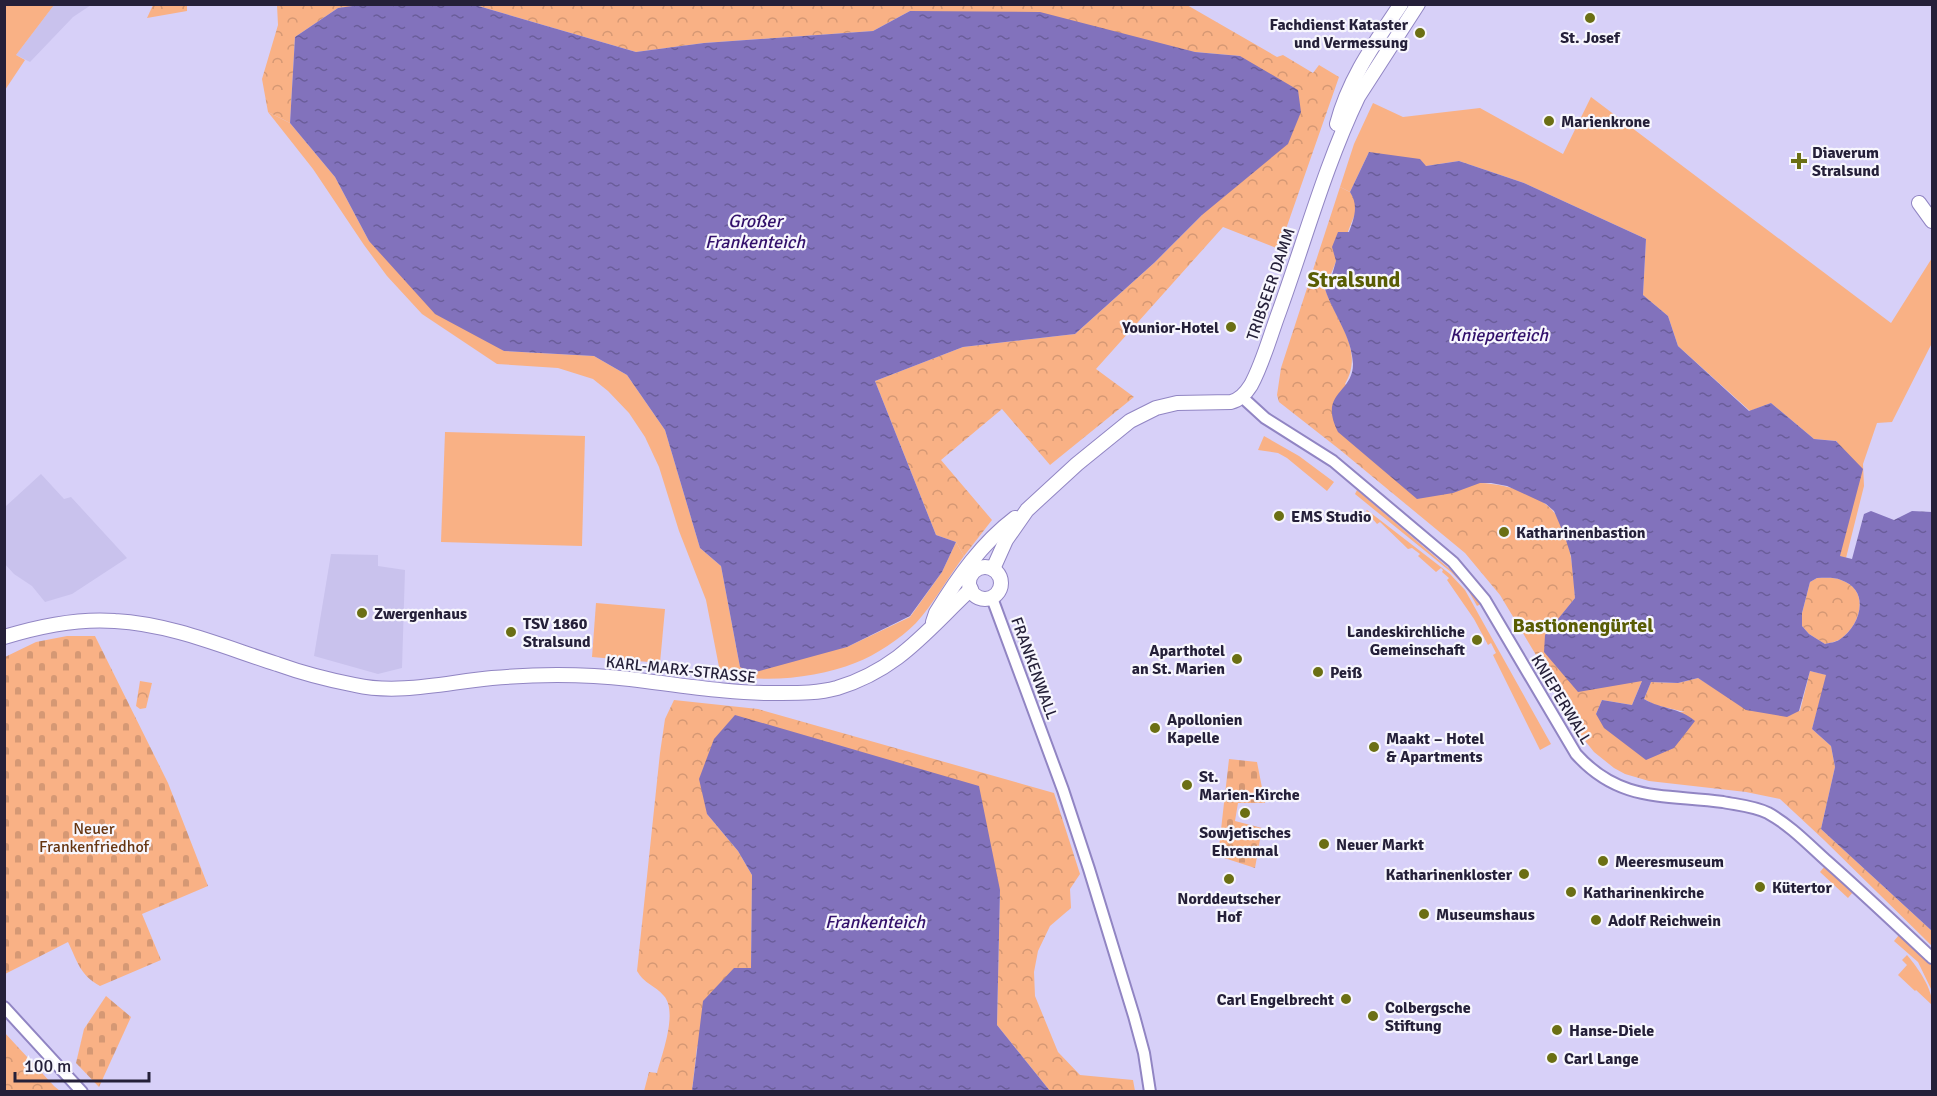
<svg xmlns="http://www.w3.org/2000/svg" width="1937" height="1096" viewBox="0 0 1937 1096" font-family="Signika,sans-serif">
	<defs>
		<pattern id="cemetery-stones" width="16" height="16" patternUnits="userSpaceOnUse" patternTransform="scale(1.5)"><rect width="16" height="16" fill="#f9b185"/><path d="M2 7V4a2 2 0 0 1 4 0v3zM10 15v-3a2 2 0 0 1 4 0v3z" fill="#d59874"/></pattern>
		<pattern id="park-crowns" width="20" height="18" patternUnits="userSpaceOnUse" patternTransform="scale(1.5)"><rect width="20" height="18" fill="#f9b185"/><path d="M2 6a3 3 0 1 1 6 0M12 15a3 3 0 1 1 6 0" fill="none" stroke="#d59874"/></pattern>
		<pattern id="water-ripples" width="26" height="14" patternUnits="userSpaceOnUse" patternTransform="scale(1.5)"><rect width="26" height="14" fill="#8272bc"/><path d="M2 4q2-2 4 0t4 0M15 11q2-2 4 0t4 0" fill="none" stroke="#6a5d9a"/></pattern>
	</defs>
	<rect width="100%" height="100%" fill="#d7d0f8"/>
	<!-- built -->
	<g fill="#c9c2ed">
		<polygon points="54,5 91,5 73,17 30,62 16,55"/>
		<polygon points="41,474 64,499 71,497 127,558 72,594 45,602 32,586 14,574 4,563 5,507"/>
		<polygon points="331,554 378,555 378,566 405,570 402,668 378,674 314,656"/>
	</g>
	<!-- grass -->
	<g fill="#f9b185">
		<polygon points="5,4 54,5 16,55 25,60 5,90"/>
		<polygon points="1591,97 1891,323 1932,258 1932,343 1892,422 1877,423 1863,464 1864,486 1846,558 1840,556 1837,441 1814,439 1771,403 1750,411 1678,346 1668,316 1643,295 1646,239 1524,183 1459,161 1426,166 1369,152 1350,192 1340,187 1354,144 1373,103 1403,117 1480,108 1563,154"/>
		<path d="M268,112L290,123L335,177L369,241L504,351L594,356L627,375L665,430L700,548L721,566L740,667L847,647L910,617L942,572L956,542L964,556C949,576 932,606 916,623C900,639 876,655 855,663C817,678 758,685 720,672L706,600L679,531L659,467L645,437L629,413L608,391L593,379L558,368L497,364L422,314L387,276L364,245L313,169Z"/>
		<polygon points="445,432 585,436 582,546 441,542"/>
		<polygon points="1264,436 1299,456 1334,482 1327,491 1287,458 1278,453 1258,450"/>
		<polygon points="1357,490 1452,571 1483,603 1477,606 1467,588 1451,572 1355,494"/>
		<polygon points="1367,510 1450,574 1465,590 1551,744 1540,750 1493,655 1496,653 1491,643 1488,645 1474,619 1447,580 1449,578 1442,572 1443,570 1441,568 1436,572 1418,556 1420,554 1412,548 1408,549 1380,522 1377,524 1366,511"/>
		<polygon points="596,603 665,609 660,663 592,657"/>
		<polygon points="1825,866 1853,892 1848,898 1820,872"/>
		<polygon points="1899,935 1932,965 1932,991 1918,962 1894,941"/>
		<path d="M1907,955C1918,968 1933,989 1932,1005L1916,990L1915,991L1898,975L1907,965L1902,960Z"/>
	</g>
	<!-- cemetery -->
	<g fill="url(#cemetery-stones)">
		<path d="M67,636H95L168,783L208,886L142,914L161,960L100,986C79,974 78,962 68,942L5,974V657L36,642Z"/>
		<polygon points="1229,759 1257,762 1265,803 1238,803 1235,821 1262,828 1255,868 1218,856"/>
		<polygon points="106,996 131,1017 99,1087 76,1063 84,1029"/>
	</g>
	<!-- park -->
	<g fill="url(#park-crowns)">
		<polygon points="153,5 187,5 187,11 147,18"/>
		<polygon points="277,5 367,5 338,8 295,37 290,123 268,112 262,79 278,25"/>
		<polygon points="475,5 1187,5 1277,57 1283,55 1313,73 1319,65 1339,77 1279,249 1223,227 1096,369 1134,397 1050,465 1002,409 941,460 992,520 964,556 956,542 936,535 875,381 963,347 1075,334 1154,263 1202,215 1240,56 1195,52 910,11 873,31 704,43 636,52"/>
		<path d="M1340,187L1350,192L1355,200V214L1325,289C1336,321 1365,350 1345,384L1480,483C1504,484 1535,492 1552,510C1570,529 1574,573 1575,598L1556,622L1642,681L1632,705L1602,700L1596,714L1685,712L1655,705L1644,699L1651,682L1678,683L1698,678L1721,692L1800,711L1810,671L1827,675L1812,729L1831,746L1835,767L1821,829L1932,931V946L1824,840L1780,799L1746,792L1649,781L1625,774L1614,768L1594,752L1582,737L1551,680L1500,595L1465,553L1339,449L1279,402L1277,395L1281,368Z"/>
		<path d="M1817,578C1825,578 1834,577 1841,580C1871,590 1861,626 1839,640C1835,642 1829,643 1825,644L1809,634L1802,626V613L1810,582Z"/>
		<polygon points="140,681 152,683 146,708 140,709 136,706"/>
		<path d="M674,700L758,709L1054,793L1080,874L1070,889L1071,908L1050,926L1038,951L1034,972L1035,996L1058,1052L1080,1075L1133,1080L1135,1091H1050L997,1025L1000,890L707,814L738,851L752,875L751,968L697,1047L692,1091H644L649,1072L657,1073C662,1054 678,1012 664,996C655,985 644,984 637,971L660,753L665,719Z"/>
		<polygon points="4,1032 54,1086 60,1091 5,1091"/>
	</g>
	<!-- water -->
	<g fill="url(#water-ripples)" fill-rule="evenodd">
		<polygon points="367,4 475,5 636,52 704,43 873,31 910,11 1040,12 1195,52 1240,56 1298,90 1301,112 1288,144 1202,215 1154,263 1075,334 963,347 875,381 936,535 956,542 942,572 910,616 847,647 752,673 740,667 721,566 700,548 665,430 627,375 594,356 504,351 435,314 369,241 335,177 290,123 295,37 338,8"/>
		<path d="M1369,152L1420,159L1426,166L1459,161L1524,183L1646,239L1643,295L1668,316L1678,346L1749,411L1771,403L1814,439L1836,441L1863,469L1840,556L1852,559L1864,514L1871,511L1894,520L1912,511L1932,512V931L1821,829L1835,767L1831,746L1812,729L1826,675L1810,671L1799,711L1787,717L1746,710L1698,678L1678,683L1651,682L1644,699C1663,710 1679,707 1695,721L1674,748L1646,760L1604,728L1596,714L1602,700L1632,705L1642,681L1578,692L1544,652L1545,635L1575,598L1571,556L1565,537L1554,511L1546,504L1507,486L1491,483H1480L1453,493L1417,499L1338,432C1318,392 1353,394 1353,364C1352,336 1333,314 1325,289L1332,275L1336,261L1332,247L1338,232H1349C1354,218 1359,206 1350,192ZM1817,578C1825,578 1834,577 1841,580C1871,590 1861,626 1839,640C1836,642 1829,643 1825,644L1809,634L1802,626V613L1810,582Z"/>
		<polygon points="735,715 979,786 1000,890 997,1025 1050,1091 692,1091 703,1001 734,968 751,968 752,875 738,851 707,814 699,779 714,739"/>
	</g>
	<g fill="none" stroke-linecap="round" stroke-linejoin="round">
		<!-- minor casing -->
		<g stroke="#9185c3" stroke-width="14">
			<g id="minor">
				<path d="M1242,397L1265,418L1333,461L1453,562L1485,600L1576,754C1620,803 1665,794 1723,802C1738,805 1754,806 1768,813C1790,825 1809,845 1828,862C1863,893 1898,926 1932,958"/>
				<polyline points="992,598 1063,790 1089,869 1134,1016 1144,1053 1150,1092"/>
				<polyline points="4,1007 82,1092"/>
			</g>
		</g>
		<!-- major casing -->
		<g stroke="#9185c3" stroke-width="16">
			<g id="major">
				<path d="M1337,124C1349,78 1375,43 1401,4"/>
				<polyline points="1919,203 1932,221"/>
				<circle cx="985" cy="583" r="16"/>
				<path d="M993,569L1006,540L1027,510L1077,464L1130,421L1156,408L1177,403L1231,402C1240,400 1246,393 1251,385C1263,363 1270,336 1279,312C1305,240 1325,166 1358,97L1418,4"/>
				<path d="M933,622L936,613C958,577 982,543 1015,518"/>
				<path d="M4,637C40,626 77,618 115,621C171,624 224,647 277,664C302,673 329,680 355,685C399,695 448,682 492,678C538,674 584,674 630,679C680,685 731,694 782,693C800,693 819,693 837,688C899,669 926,631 971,589"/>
			</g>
		</g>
		<!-- minor -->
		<use href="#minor" stroke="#fff" stroke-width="10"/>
		<!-- major -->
		<use href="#major" stroke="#fff" stroke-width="14"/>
	</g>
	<!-- markers -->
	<g fill="#6b6f14" stroke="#f7f6fd" stroke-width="2">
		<circle cx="1590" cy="18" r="6"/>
		<circle cx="1420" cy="33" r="6"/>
		<circle cx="1549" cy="121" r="6"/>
		<path d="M1796 152h6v6h6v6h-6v6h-6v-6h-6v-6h6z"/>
		<circle cx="1231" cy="327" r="6"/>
		<circle cx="1279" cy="516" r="6"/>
		<circle cx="1504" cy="532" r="6"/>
		<circle cx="362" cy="613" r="6"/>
		<circle cx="511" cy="632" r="6"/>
		<circle cx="1477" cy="640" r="6"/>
		<circle cx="1237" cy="659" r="6"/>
		<circle cx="1318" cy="672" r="6"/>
		<circle cx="1155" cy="728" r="6"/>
		<circle cx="1374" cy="747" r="6"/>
		<circle cx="1187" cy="785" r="6"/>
		<circle cx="1245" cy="813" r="6"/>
		<circle cx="1324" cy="844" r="6"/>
		<circle cx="1603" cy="861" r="6"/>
		<circle cx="1524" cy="874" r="6"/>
		<circle cx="1229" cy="879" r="6"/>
		<circle cx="1760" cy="887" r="6"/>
		<circle cx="1571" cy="892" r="6"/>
		<circle cx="1424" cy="914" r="6"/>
		<circle cx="1596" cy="920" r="6"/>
		<circle cx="1346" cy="999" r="6"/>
		<circle cx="1373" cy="1016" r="6"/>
		<circle cx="1557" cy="1030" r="6"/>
		<circle cx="1552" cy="1058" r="6"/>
	</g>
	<g text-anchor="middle" stroke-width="4.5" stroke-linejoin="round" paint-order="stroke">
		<!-- poi labels -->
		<g font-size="16" font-weight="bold" fill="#252039" stroke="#f7f6fd" text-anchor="start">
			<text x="1408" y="30" text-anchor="end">Fachdienst Kataster<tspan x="1408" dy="18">und Vermessung</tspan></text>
			<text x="1590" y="43" text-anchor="middle">St. Josef</text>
			<text x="1561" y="127">Marienkrone</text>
			<text x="1812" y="158">Diaverum<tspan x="1812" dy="18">Stralsund</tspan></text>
			<text x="1219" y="333" text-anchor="end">Younior-Hotel</text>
			<text x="1291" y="522">EMS Studio</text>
			<text x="1516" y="538">Katharinenbastion</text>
			<text x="374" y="619">Zwergenhaus</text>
			<text x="523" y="629">TSV 1860<tspan x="523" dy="18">Stralsund</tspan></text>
			<text x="1465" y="637" text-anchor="end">Landeskirchliche<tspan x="1465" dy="18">Gemeinschaft</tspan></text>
			<text x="1225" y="656" text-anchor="end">Aparthotel<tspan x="1225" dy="18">an St. Marien</tspan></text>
			<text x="1330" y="678">Peiß</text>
			<text x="1167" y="725">Apollonien<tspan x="1167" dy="18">Kapelle</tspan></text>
			<text x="1386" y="744">Maakt – Hotel<tspan x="1386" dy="18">&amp; Apartments</tspan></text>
			<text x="1199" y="782">St.<tspan x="1199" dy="18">Marien-Kirche</tspan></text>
			<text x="1245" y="838" text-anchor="middle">Sowjetisches<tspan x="1245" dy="18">Ehrenmal</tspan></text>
			<text x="1336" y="850">Neuer Markt</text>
			<text x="1615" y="867">Meeresmuseum</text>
			<text x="1512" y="880" text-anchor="end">Katharinenkloster</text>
			<text x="1772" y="893">Kütertor</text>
			<text x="1583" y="898">Katharinenkirche</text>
			<text x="1229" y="904" text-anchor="middle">Norddeutscher<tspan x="1229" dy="18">Hof</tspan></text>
			<text x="1436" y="920">Museumshaus</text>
			<text x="1608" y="926">Adolf Reichwein</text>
			<text x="1334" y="1005" text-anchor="end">Carl Engelbrecht</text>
			<text x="1385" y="1013">Colbergsche<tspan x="1385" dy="18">Stiftung</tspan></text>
			<text x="1569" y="1036">Hanse-Diele</text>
			<text x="1564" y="1064">Carl Lange</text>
		</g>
		<!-- street labels -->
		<g font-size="16" fill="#252039" stroke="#f7f6fd">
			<text transform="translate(1270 284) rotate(-71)" y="6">TRIBSEER DAMM</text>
			<text transform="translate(1035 668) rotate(70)" y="6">FRANKENWALL</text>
			<text transform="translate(681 669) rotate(6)" y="6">KARL-MARX-STRASSE</text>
			<text transform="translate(1562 699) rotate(59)" y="6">KNIEPERWALL</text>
		</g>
		<!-- park labels -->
		<g font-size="16" fill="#663511" stroke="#f7f6fd">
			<text x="94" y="834">Neuer<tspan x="94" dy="18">Frankenfriedhof</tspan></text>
		</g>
		<!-- water labels -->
		<g font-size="18" font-style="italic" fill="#32106b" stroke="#f7f6fd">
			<text x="755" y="227">Großer<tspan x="755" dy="21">Frankenteich</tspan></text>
			<text x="1499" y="341">Knieperteich</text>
			<text x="875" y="928">Frankenteich</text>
		</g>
		<!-- quarter labels -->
		<g font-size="20" font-weight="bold" fill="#595d04" stroke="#f7f6fd">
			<text x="1583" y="632">Bastionengürtel</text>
		</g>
		<!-- district labels -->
		<g font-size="22" font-weight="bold" fill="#595d04" stroke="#f7f6fd">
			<text x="1354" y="287">Stralsund</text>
		</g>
	</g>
	<!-- border -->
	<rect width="1937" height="1096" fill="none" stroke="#252039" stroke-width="12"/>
	<!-- scale -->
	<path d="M15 1072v9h134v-9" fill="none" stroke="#252039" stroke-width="3"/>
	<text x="24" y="1072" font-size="18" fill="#252039" stroke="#f7f6fd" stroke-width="4.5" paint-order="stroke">100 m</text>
</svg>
